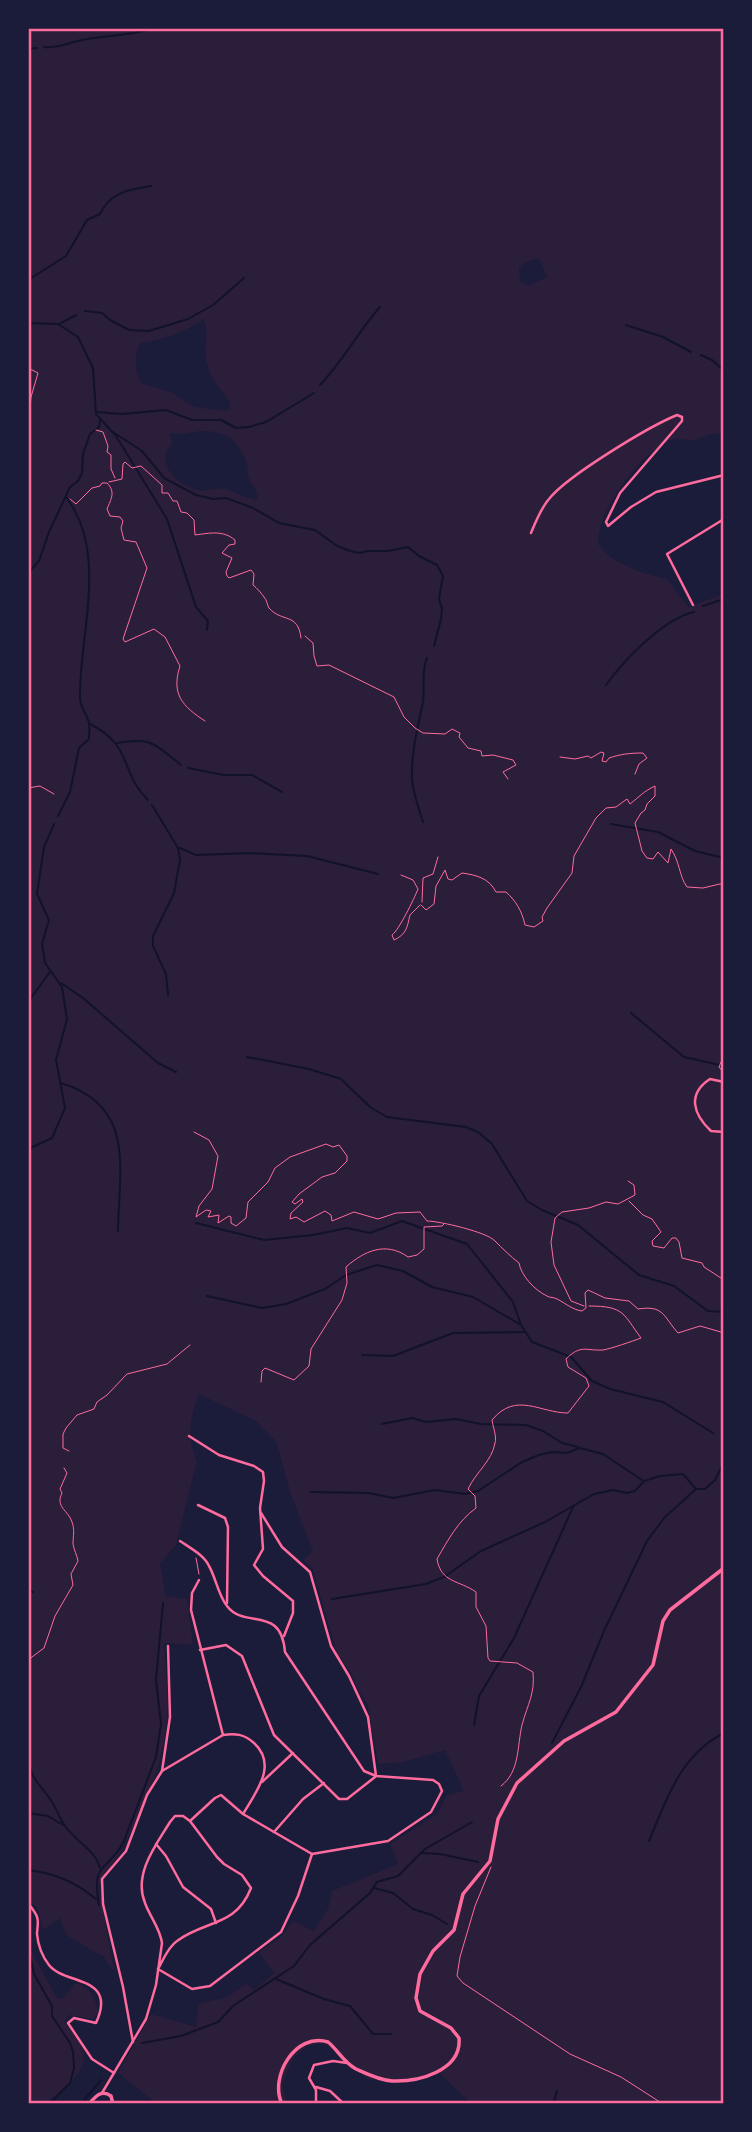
<svg xmlns="http://www.w3.org/2000/svg" width="752" height="2132" viewBox="0 0 752 2132" font-family="'Sofia Sans Condensed',sans-serif">
	<rect width="100%" height="100%" fill="#1b1b3a"/>
	<!-- green -->
	<g fill="#2a1e3b" fill-rule="evenodd">
		<path d="M28,28H724V433C712,432 704,438 692,440C685,441 678,437 671,440C640,453 597,511 598,544L608,555L620,563L643,573L667,579L688,607L724,594V2104H472L440,2074L387,2082L368,2079L324,2043L307,2046L293,2058L282,2084L287,2104H157L118,2073L151,2014L196,2027L198,2004L228,1997L246,1983L254,1990L274,1973L259,1952L281,1937L293,1921L314,1931L328,1909L332,1891L398,1864L390,1844L437,1814L447,1795L464,1791L445,1750L403,1762L378,1764L368,1705L357,1689L352,1674L337,1654L313,1569L303,1560L313,1551L291,1495L276,1441L256,1421L199,1394C190,1417 186,1438 197,1461L176,1545L160,1564L166,1596L187,1599L193,1645L164,1643C165,1668 169,1694 167,1719C162,1779 130,1837 99,1887L114,1972L104,1957L66,1935L60,1918L43,1930L38,1910L28,1899ZM535,259H539L547,277L528,286L520,281L519,268L524,263ZM203,319C210,328 204,346 206,358C209,380 220,386 230,403V408L227,411L194,407L171,392L143,384C134,374 134,356 140,343C164,340 183,333 203,319ZM200,431C226,431 237,438 247,463C248,467 247,471 248,475C249,485 260,488 257,500C246,499 236,492 226,489C217,487 207,492 198,490C177,485 152,461 173,443L169,435L172,433L184,434Z"/>
		<path d="M28,1945L56,1997L62,1999L76,1983C91,1988 96,1998 98,2013L93,2019L70,2015L64,2021C70,2029 78,2039 82,2048C92,2071 59,2092 45,2104H28Z"/>
	</g>
	<g fill="none" stroke-linecap="round" stroke-linejoin="round">
		<!-- stream -->
		<g stroke="#12122b" stroke-width="2">
			<path d="M44,47C57,49 70,42 82,40C107,35 131,36 154,28"/>
			<polyline points="28,49 37,48"/>
			<path d="M28,280L66,256L87,220L100,214C110,192 128,190 151,186"/>
			<polyline points="85,311 102,313 110,320 129,330 149,331 188,319 213,305 244,278"/>
			<polyline points="28,323 58,324 78,337 93,368 96,414 116,436 167,519 196,607 208,621 207,630"/>
			<polyline points="59,324 76,315"/>
			<polyline points="626,325 663,337 691,352"/>
			<polyline points="701,355 712,360 724,371"/>
			<path d="M320,385C343,361 358,332 380,307"/>
			<polyline points="97,412 122,414 166,410 192,420 221,420 236,428 249,427 266,422 314,393"/>
			<polyline points="113,432 142,451 164,478 196,495 213,499 226,498 253,508 279,523 315,530 337,546 350,551 360,553 367,551 388,551 408,547 419,556 437,565 443,576 439,599 442,609 441,619 434,646"/>
			<polyline points="28,573 39,561 49,532 70,487 78,481 82,473 83,454 90,434 99,427 100,420"/>
			<polyline points="703,606 724,599"/>
			<path d="M606,685C624,660 663,619 694,612"/>
			<path d="M90,724C134,746 119,772 148,800"/>
			<path d="M117,743C153,737 154,744 181,765"/>
			<polyline points="188,768 224,775 252,775 282,792"/>
			<polyline points="152,805 178,848 180,860 174,893 153,936 153,946 166,974 168,995"/>
			<path d="M58,816L70,792L79,748L89,739C89,734 90,728 89,723C87,714 80,707 80,698C79,634 109,553 66,497"/>
			<path d="M423,822C419,809 413,793 412,779C411,752 418,727 423,702C425,687 421,671 427,658"/>
			<polyline points="611,824 658,832 695,851 724,858"/>
			<polyline points="180,848 196,855 251,853 307,856 378,874"/>
			<polyline points="61,983 83,998 158,1063 176,1072"/>
			<polyline points="28,1002 50,972"/>
			<polyline points="631,1013 684,1057 724,1066"/>
			<polyline points="247,1057 309,1069 341,1079 370,1107 387,1117 466,1127 478,1132 492,1144 527,1201 542,1210 578,1225 639,1275 674,1286 708,1311 724,1312"/>
			<path d="M61,1083C136,1106 119,1168 118,1231"/>
			<polyline points="28,1149 52,1138 65,1108 56,1060 67,1019 62,987 45,963 42,944 49,920 37,894 44,847 54,824"/>
			<polyline points="196,1223 264,1240 313,1235 347,1228 370,1233 402,1221 467,1244 513,1302 521,1325 532,1342 571,1357 592,1381 610,1389 663,1402 713,1433"/>
			<polyline points="207,1296 262,1308 286,1304 325,1289 346,1275 377,1265 403,1271 432,1287 473,1297 521,1325"/>
			<polyline points="362,1355 393,1356 453,1333 524,1332"/>
			<polyline points="382,1424 412,1418 426,1422 456,1419 481,1424 526,1425 543,1431 562,1443 578,1447"/>
			<polyline points="311,1492 369,1493 393,1498 435,1490 465,1494 478,1491 522,1462 539,1455 552,1452 567,1453 580,1448 603,1454 642,1480"/>
			<polyline points="28,1590 33,1592"/>
			<polyline points="332,1599 426,1584 444,1577 481,1551 545,1522 594,1494 613,1490 627,1493 635,1491 644,1481 660,1476 683,1474 696,1489 705,1489 715,1480 724,1462"/>
			<polyline points="474,1725 479,1696 514,1638 573,1507"/>
			<polyline points="552,1743 581,1687 604,1631 647,1541 664,1518 696,1489"/>
			<path d="M28,1755C31,1783 39,1781 52,1802C57,1810 60,1819 65,1826C76,1842 95,1849 100,1868"/>
			<polyline points="28,1813 48,1816 63,1825"/>
			<path d="M649,1841C666,1800 681,1754 724,1733"/>
			<polyline points="421,1853 440,1854 478,1862"/>
			<path d="M28,1870C55,1873 75,1882 96,1899"/>
			<polyline points="374,1888 393,1893 413,1909 432,1915 447,1924"/>
			<path d="M99,1905C91,1859 108,1873 124,1841L156,1757L161,1724L156,1680L163,1603"/>
			<polyline points="30,1956 34,1974 52,2006 52,2016 70,2043 73,2052 74,2068 70,2083 49,2104"/>
			<polyline points="276,1979 324,1999 350,2006 373,2034 391,2034"/>
			<polyline points="142,2043 181,2036 218,2022 233,2006 294,1966 310,1945 370,1893 377,1882 398,1876 425,1849 472,1822"/>
			<polyline points="81,2104 101,2080"/>
			<polyline points="553,2104 557,2091"/>
		</g>
		<!-- path -->
		<g stroke="#ff6b9d" stroke-width="1">
			<polyline points="28,368 38,373 31,397 28,428"/>
			<polyline points="96,430 103,432 108,446 107,452 111,455 111,469 115,478"/>
			<path d="M109,482L122,479L123,464L125,462L132,468L141,466L162,485V493H168L173,501H177L181,512L187,513L194,520L195,535C210,533 223,530 235,540V544L229,545L222,553L232,558L226,572L227,576L229,578L251,570L254,574L253,585C257,588 262,594 264,597C267,600 267,605 269,608C282,623 298,612 301,638"/>
			<path d="M70,499L76,504L92,488L100,486L102,483H107C116,492 111,499 107,509L110,516L120,517L123,521L121,528L124,540L136,542L147,568L123,639L125,642L154,629L165,637L180,666C171,694 182,706 205,721"/>
			<polyline points="305,636 313,643 314,656 317,666 329,665 394,697 404,717 415,728 423,733 445,734 452,729 460,733 459,737 468,748 481,751 482,756 493,755 513,760 516,765 503,772 508,779"/>
			<path d="M560,757L575,759L588,756L591,758L601,752L604,753L602,761L606,762L609,758C621,754 630,753 643,753L647,758L639,764L635,774"/>
			<polyline points="28,788 40,786 54,794"/>
			<path d="M401,875L413,880L418,889C414,899 399,930 392,935L394,940C407,934 407,927 410,915L420,905"/>
			<polyline points="422,902 423,878 433,874 438,857"/>
			<path d="M421,905L426,910L434,904L436,886L445,870L448,879L452,880L462,873C476,875 489,878 496,892H506C516,901 522,911 525,925L534,927L543,921L542,917L547,908L572,873L574,856L596,818L606,808L616,807L627,799L630,804C639,797 644,791 655,786V796L647,804L645,810L641,813L635,823L642,851L647,858L653,859L658,852L668,863L671,849C680,862 679,876 687,887L703,888L724,883"/>
			<polyline points="724,1055 719,1067 724,1073"/>
			<path d="M194,1132L209,1140L218,1156L212,1189L199,1206L196,1217L206,1210L211,1211L208,1217L219,1215L218,1223L229,1216L231,1217V1223L236,1226L246,1218L248,1202L268,1182L275,1168L290,1157L326,1144L333,1147L339,1145L347,1156V1161L335,1173L322,1177L299,1194L292,1202L295,1204L302,1199L303,1202L291,1213L290,1219L296,1217L304,1222L325,1211L331,1215L332,1221L354,1212L378,1219L396,1213L420,1212L427,1221C439,1221 487,1232 495,1241C502,1248 510,1256 519,1263C521,1275 534,1290 547,1296C550,1298 554,1297 557,1299C565,1303 573,1310 582,1311L586,1308L585,1293L588,1290L605,1298L629,1301L638,1309C664,1305 663,1316 678,1333L700,1326L721,1332L724,1330V1320"/>
			<polyline points="629,1201 643,1215 652,1219 661,1232 652,1241 653,1246 664,1248 672,1238 676,1238 679,1242 682,1258 702,1263 704,1267 724,1280"/>
			<polyline points="584,1306 571,1301 554,1265 551,1242 555,1218 562,1212 589,1208 606,1202 618,1204 635,1195 634,1185 628,1181"/>
			<path d="M261,1382L262,1371L265,1368L294,1380L309,1366L311,1349L342,1300L347,1283L346,1267C364,1251 386,1241 408,1257L417,1255L424,1249V1227L442,1226L444,1224"/>
			<polyline points="69,1451 63,1448 63,1434 66,1428 77,1415 94,1409 97,1402 107,1395 127,1374 167,1364 190,1345"/>
			<polyline points="196,1558 199,1574"/>
			<path d="M28,1660L44,1648L55,1616L73,1585L71,1574L78,1561C77,1555 74,1550 73,1544C73,1536 75,1530 72,1522C68,1510 55,1507 62,1493L60,1489L67,1473L64,1468"/>
			<path d="M501,1786C520,1772 517,1746 522,1725C528,1703 535,1694 533,1672L517,1663L490,1661L488,1658L486,1626L476,1607V1592C459,1580 441,1583 437,1559C448,1540 458,1521 476,1508L475,1496L468,1489C476,1472 492,1461 495,1443C497,1437 493,1427 492,1420C516,1391 540,1413 568,1413L589,1386L586,1378L568,1367L566,1359C581,1344 586,1351 603,1350C610,1349 633,1341 641,1338C623,1314 625,1306 589,1306"/>
			<polyline points="491,1867 475,1906 460,1957 457,1976 463,1983 570,2054 621,2077 663,2104"/>
			<polyline points="28,2065 28,2067"/>
		</g>
		<!-- minor -->
		<g stroke="#ff6b9d" stroke-width="2.5">
			<path d="M531,533C536,521 541,508 549,499C567,476 648,427 677,415L682,417V421L620,493L606,522L608,526L631,507L656,492L724,475"/>
			<polyline points="693,605 667,554 724,519"/>
			<path d="M724,1082L710,1079C687,1094 693,1114 711,1131L724,1132"/>
			<polyline points="189,1436 219,1455 254,1466 263,1472 264,1481 260,1508 263,1549 254,1565 263,1576 293,1601 293,1613 284,1636"/>
			<polyline points="198,1505 225,1518 228,1527 227,1603"/>
			<polyline points="261,1513 282,1547 310,1572 331,1646 349,1676 368,1717 376,1776"/>
			<path d="M180,1541C190,1548 204,1555 209,1566C216,1578 218,1595 227,1606C245,1630 281,1604 285,1652L364,1771L376,1776L433,1780L439,1784L442,1791L431,1812L388,1841L312,1854"/>
			<polyline points="199,1580 192,1593 191,1610 223,1735"/>
			<polyline points="200,1650 226,1645 242,1656 274,1735 339,1799 347,1799 375,1777"/>
			<polyline points="162,1771 170,1717 168,1646"/>
			<polyline points="262,1782 293,1753"/>
			<polyline points="190,1821 215,1798 221,1795 243,1814 312,1854"/>
			<polyline points="274,1832 303,1799 324,1783"/>
			<polyline points="156,1844 166,1856 183,1887 211,1909 216,1923"/>
			<path d="M28,1903C31,1907 36,1913 37,1917C39,1922 37,1929 37,1934C38,1945 42,1956 49,1965C64,1985 118,1975 96,2023L74,2018L68,2023L92,2059L114,2073"/>
			<polyline points="158,1969 192,1989 210,1986 281,1932 298,1896 312,1854"/>
			<path d="M133,2042L123,1987L103,1904L102,1879L126,1851L147,1795L162,1771L223,1735C235,1733 244,1734 254,1743C278,1765 256,1792 243,1814"/>
			<polyline points="316,2087 330,2091 344,2104"/>
			<path d="M102,2093L146,2019L156,1985L162,1943C160,1928 150,1917 145,1903C133,1874 156,1845 170,1822L175,1816H183L190,1821L217,1857L224,1864L242,1875L251,1888C236,1927 205,1920 177,1941C168,1947 163,1960 158,1969"/>
			<polyline points="316,2104 316,2090 309,2078 314,2065 333,2061 347,2063"/>
		</g>
		<!-- secondary -->
		<g stroke="#ff6b9d" stroke-width="3.5">
			<path d="M89,2104C95,2097 101,2089 111,2096L113,2104"/>
			<path d="M282,2104C269,2077 295,2032 328,2042C338,2050 343,2062 356,2069C367,2074 379,2080 392,2081C418,2082 462,2071 459,2038L451,2028L420,2011L416,1998L420,1974L433,1951L454,1930L463,1894L490,1861L498,1819L517,1783L564,1741L616,1712L653,1665L663,1621L670,1610L724,1568"/>
		</g>
	</g>
	<!-- border -->
	<rect width="752" height="2132" fill="none" stroke="#1b1b3a" stroke-width="60"/>
	<rect x="30" y="30" width="692" height="2072" fill="none" stroke="#ff6b9d" stroke-width="2.5"/>
</svg>
